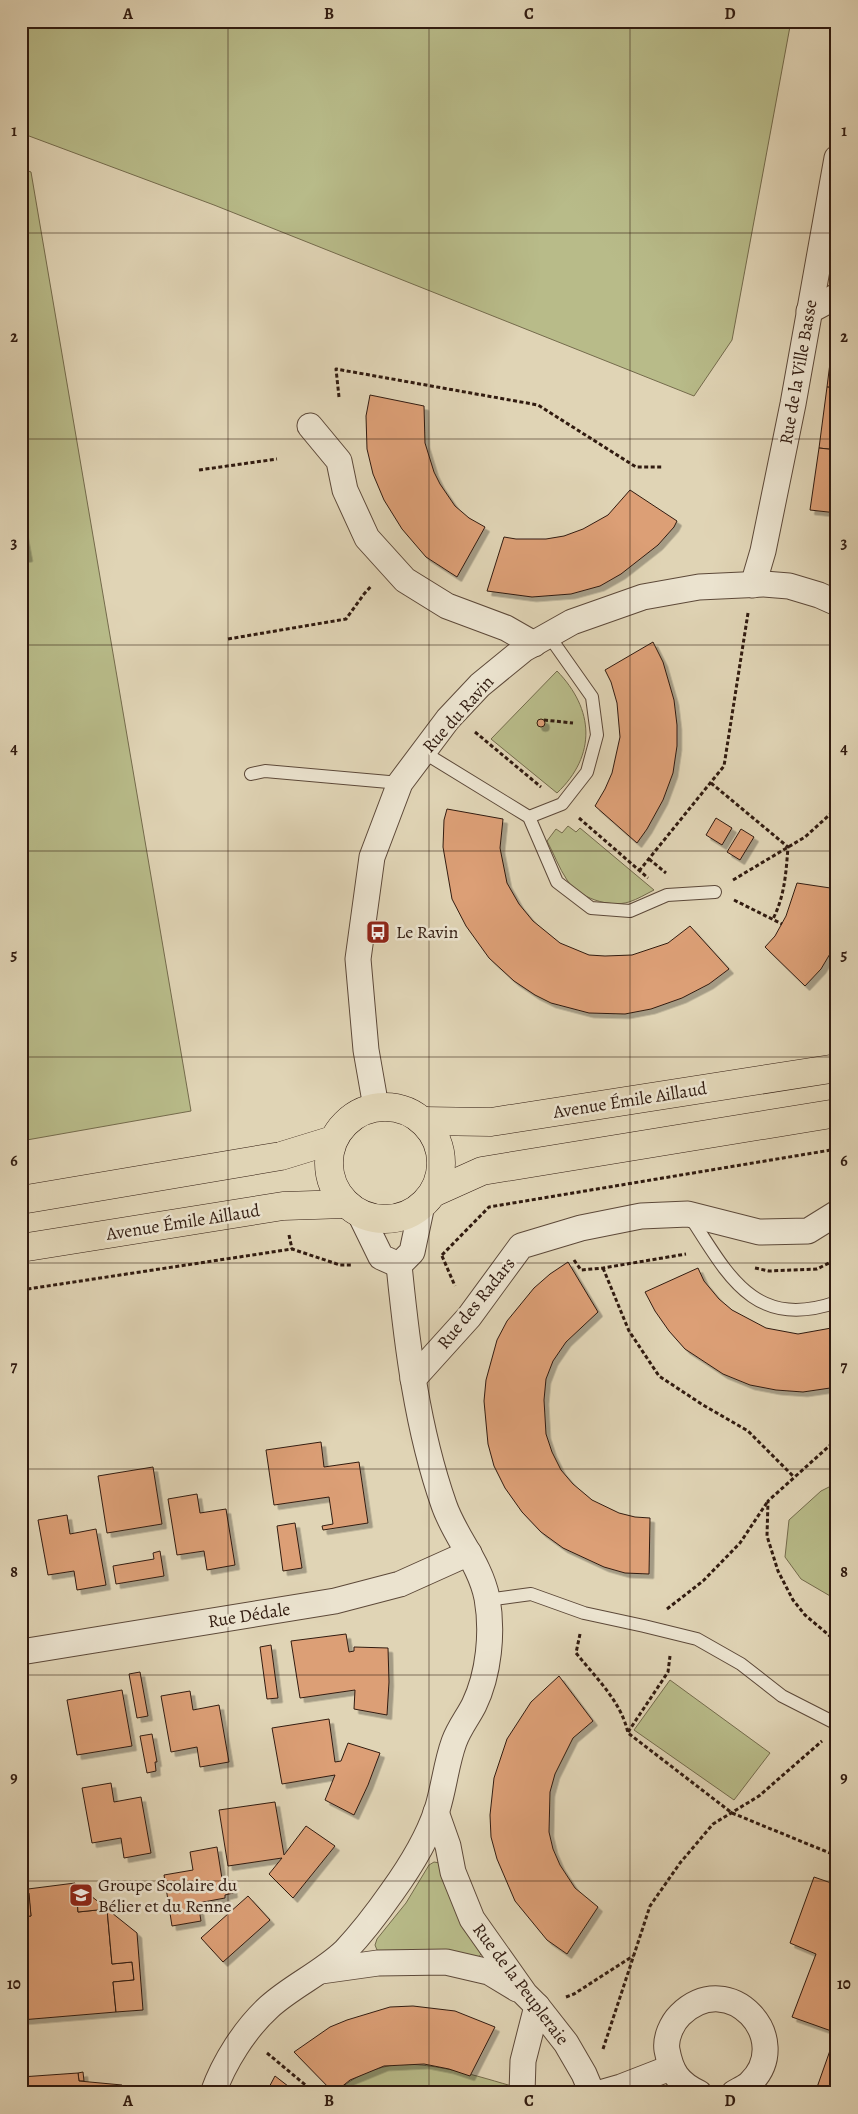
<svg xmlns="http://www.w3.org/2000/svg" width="858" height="2114" viewBox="0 0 858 2114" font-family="Alegreya,serif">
	<defs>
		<filter id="shadow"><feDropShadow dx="4.5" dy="4.5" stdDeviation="0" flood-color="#0004"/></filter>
	</defs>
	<rect width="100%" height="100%" fill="#e0d4b5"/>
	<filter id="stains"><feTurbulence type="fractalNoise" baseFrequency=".004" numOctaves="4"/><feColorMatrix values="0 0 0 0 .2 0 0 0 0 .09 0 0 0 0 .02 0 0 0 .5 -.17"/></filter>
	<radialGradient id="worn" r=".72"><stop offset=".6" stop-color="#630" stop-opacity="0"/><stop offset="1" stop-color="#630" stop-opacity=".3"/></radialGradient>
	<!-- green -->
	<g fill="#b8bb89" stroke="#746b4c">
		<polygon points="21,21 791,21 732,340 694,396 214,205 21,133"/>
		<polygon points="21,168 31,172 191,1111 21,1141"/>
		<path d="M557,671C594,709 597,755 557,793L491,739Z"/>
		<path d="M568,826L576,832L580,828L654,890C646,894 638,899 629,902C609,908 579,898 567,880C559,868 554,854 547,841L556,829L562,833Z"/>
		<polygon points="837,1483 837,1600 801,1579 785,1557 789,1520 821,1491"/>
		<polygon points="670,1680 770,1753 734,1800 634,1730"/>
		<polygon points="434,1862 440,1863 481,1948 481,1954 478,1958 383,1953 377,1950 375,1945 377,1939 406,1903 429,1865"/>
		<path d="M401,2064C447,2064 492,2081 536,2093H335C355,2075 375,2067 401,2064Z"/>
	</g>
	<!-- building -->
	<g fill="#dc9f76" stroke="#311b10" filter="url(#shadow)">
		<polygon points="835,323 837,323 837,388 827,387"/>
		<polygon points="827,387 837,388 837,450 819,448"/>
		<polygon points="370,395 424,406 425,443 434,472 440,484 455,506 469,518 485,527 457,577 426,557 402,529 384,500 373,474 367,449 366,416"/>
		<polygon points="819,448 837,450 837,513 810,510"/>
		<polygon points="630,490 677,521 674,527 658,545 621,574 600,586 571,594 532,597 487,591 504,537 516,539 546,539 564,536 583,529 608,515"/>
		<polygon points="21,520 28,557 21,558"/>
		<polygon points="653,642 663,662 674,700 677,725 677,746 673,773 663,800 647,829 637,843 595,806 605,789 612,773 620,737 617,703 611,682 605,670"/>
		<circle cx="541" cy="723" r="4"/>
		<polygon points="447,809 503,819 500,848 507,883 519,904 533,921 560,943 589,955 605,956 632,955 668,943 690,926 729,969 709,984 682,998 651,1009 625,1014 589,1013 551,1003 535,995 514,981 489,958 466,926 452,899 443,847 444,820"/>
		<polygon points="716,818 732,828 722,845 706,835"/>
		<polygon points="741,829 754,837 740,860 727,852"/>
		<polygon points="797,883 837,889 837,942 821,969 805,986 765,947 775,936 786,916"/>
		<polygon points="568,1262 598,1312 566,1342 553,1361 546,1379 544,1400 546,1434 552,1452 561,1470 573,1484 592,1500 619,1513 635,1517 650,1518 649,1574 625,1573 604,1567 563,1548 541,1532 522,1512 505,1488 494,1466 488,1444 484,1401 486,1380 497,1340 507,1321 534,1288 550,1274"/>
		<polygon points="698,1268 704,1281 719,1299 732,1310 766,1328 798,1334 837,1327 837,1387 803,1392 776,1390 750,1385 723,1374 685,1349 669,1331 655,1311 645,1292"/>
		<polygon points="321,1442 324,1467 359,1462 368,1523 323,1530 322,1526 333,1524 329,1497 274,1505 266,1450"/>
		<polygon points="153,1467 162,1524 107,1533 98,1476"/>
		<polygon points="197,1494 200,1513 226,1509 235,1565 207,1570 204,1551 177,1555 168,1499"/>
		<polygon points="67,1515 70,1534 96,1529 106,1585 77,1590 74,1571 48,1575 38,1520"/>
		<polygon points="295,1523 302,1568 283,1571 277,1526"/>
		<polygon points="160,1551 164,1576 116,1584 113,1566 154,1559 153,1553"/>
		<polygon points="346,1634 349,1652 354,1651 354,1647 388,1648 389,1682 387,1715 354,1709 355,1690 300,1698 291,1641"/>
		<polygon points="271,1645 278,1698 267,1699 260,1647"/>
		<polygon points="140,1672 148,1716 137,1718 129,1674"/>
		<polygon points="559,1676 593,1721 573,1738 555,1774 550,1792 549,1832 553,1849 560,1865 575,1888 598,1907 567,1954 547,1940 515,1901 497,1859 491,1837 490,1815 494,1778 507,1739 531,1702"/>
		<polygon points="122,1690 132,1746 77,1755 67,1700"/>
		<polygon points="190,1691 193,1710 219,1705 229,1762 200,1767 197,1747 171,1752 161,1696"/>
		<polygon points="329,1719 335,1762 341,1761 348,1743 380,1753 368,1785 354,1815 325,1800 335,1775 282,1784 272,1728"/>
		<polygon points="152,1734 157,1762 155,1762 156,1771 147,1773 140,1736"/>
		<polygon points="111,1783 114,1802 141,1797 151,1853 124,1858 121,1838 92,1843 82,1788"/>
		<polygon points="275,1802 284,1855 306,1826 335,1846 293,1898 269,1874 282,1858 228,1866 219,1810"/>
		<polygon points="217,1847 223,1885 231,1883 233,1893 225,1895 225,1898 198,1903 201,1921 172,1926 164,1875 193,1870 190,1852"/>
		<polygon points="814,1877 837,1885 837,2033 792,2017 816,1954 790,1943"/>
		<polygon points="75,1883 78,1912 107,1909 112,1964 132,1962 134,1980 113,1982 116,2012 21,2020 21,1917 31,1916 28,1889"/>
		<polygon points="76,1886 79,1886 107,1909 78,1912"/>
		<polygon points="29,1893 31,1916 21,1917 21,1894"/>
		<polygon points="248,1896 270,1920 223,1962 201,1938"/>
		<polygon points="107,1909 137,1933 143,2010 116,2012 113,1982 134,1980 132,1962 112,1964"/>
		<polygon points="413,2006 455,2011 495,2027 470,2076 449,2069 424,2064 384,2066 350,2080 334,2093 294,2052 330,2027 347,2020 390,2007"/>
		<polygon points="833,2042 837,2043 837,2093 815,2093"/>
		<polygon points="83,2072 84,2081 79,2081 78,2073"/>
		<polygon points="78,2073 79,2081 122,2085 121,2093 21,2093 21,2077"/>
		<polygon points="275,2076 297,2093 266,2093"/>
	</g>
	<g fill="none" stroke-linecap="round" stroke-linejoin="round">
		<!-- lane casing -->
		<g stroke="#5d4939" stroke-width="14">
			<g id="lane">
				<polyline points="423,752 529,817 557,882 591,908 630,911 667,895 715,892"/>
				<polyline points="251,774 265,771 400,783"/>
				<polyline points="529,817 562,804 587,772 597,735 592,697 549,636"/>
				<path d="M689,1215C728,1275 754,1331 837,1302"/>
				<polyline points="487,1600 531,1594 584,1613 644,1626 697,1639 741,1664 782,1696 837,1724"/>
			</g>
		</g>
		<!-- street casing -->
		<g stroke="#5d4939" stroke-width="27">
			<g id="street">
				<polyline points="809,311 837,296"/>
				<polyline points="310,426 339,461 345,490 367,538 405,580 447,606 506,628 534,644"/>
				<polyline points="753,585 763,551 793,404 837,158"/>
				<polyline points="376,1107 366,1050 358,959 372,857 400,783 448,719 480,685 524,649 572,622 643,597 699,587 764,584 789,586 819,595 837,603"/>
				<polyline points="360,1214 381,1257 399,1265"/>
				<polyline points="399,1265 412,1252 422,1205"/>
				<polyline points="413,1379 469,1317 521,1246 581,1228 641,1216 688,1214 759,1232 808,1231 837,1213"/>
				<polyline points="21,1652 335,1601 400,1584 469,1553"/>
				<polyline points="436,1812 448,1846 453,1872 472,1919 525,1994 537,2006 566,2043 584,2074 592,2093"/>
				<polyline points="321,1971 378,1963 446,1962 489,1972 517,1989"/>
				<path d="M213,2093C224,2062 245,2029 269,2007C292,1986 322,1973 345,1951C362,1933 378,1912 392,1892C410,1867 427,1840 437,1810C444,1788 446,1764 454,1742C459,1728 468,1717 474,1705C489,1674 493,1632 487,1598C480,1563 455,1537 444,1505C417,1428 407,1345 399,1265"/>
				<polyline points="522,2093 523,2061 537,2006"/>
				<polyline points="600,2093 621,2087 670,2068"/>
				<path d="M699,2093C678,2083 671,2072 667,2050C665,2038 672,2023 680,2015C730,1966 795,2040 750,2083C746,2087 739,2090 734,2093"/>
			</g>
		</g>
		<!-- primary casing -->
		<g stroke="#311b10" stroke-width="29">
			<g id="primary">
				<circle cx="385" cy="1163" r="56"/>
				<polyline points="423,1121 491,1122 837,1068"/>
				<polyline points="433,1193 482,1171 837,1113"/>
				<polyline points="21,1200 281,1156 333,1140"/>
				<polyline points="21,1248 283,1206 346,1204"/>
			</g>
		</g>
		<!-- path -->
		<g stroke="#311b10" stroke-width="3" stroke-dasharray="4 2.5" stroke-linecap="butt">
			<polyline points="339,397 336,369 538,405 636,467 662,467"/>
			<polyline points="199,470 277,459"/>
			<polyline points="228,639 346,619 364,594 372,585"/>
			<polyline points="544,720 573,723"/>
			<polyline points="475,732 541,787"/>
			<path d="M711,783L788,847C786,872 785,895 773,919"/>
			<polyline points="579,818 648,878"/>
			<polyline points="649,859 666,873"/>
			<polyline points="639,871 724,766 748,613"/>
			<polyline points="733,880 805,837 837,808"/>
			<polyline points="734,900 782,924"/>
			<polyline points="289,1235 292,1249"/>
			<polyline points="442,1255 489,1207 837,1149"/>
			<polyline points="442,1256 455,1286"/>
			<polyline points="574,1260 581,1270 603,1268 686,1254"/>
			<polyline points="603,1268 629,1331 659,1376 703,1405 748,1431 794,1477"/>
			<polyline points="755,1268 769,1271 817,1269 837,1259"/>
			<polyline points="21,1290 292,1249 340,1265 352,1265"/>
			<polyline points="837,1439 768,1501 767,1536 778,1571 793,1600 805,1615 837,1642"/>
			<polyline points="667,1609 703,1581 740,1543 768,1501"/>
			<path d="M580,1634L576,1653C596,1678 621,1701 628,1733L732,1813L837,1856"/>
			<polyline points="628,1732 668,1672 670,1656"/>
			<polyline points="566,1997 574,1994 633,1956"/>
			<polyline points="603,2049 650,1906 680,1863 713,1824 759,1796 822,1741"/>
			<polyline points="267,2053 315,2093"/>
		</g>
		<!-- lane -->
		<use href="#lane" stroke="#ebe3cf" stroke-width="12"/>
		<!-- street -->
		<use href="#street" stroke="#ebe3cf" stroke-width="25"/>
		<!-- primary -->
		<use href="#primary" stroke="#e0d4b5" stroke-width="28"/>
	</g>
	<!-- grid -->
	<path fill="none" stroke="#311b10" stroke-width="1" stroke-opacity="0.55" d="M228,21V2093M429,21V2093M630,21V2093M21,233H837M21,439H837M21,645H837M21,851H837M21,1057H837M21,1263H837M21,1469H837M21,1675H837M21,1881H837"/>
	<!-- icons -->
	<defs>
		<g id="bus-square" transform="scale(1.25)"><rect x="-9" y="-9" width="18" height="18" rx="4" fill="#8f2418" stroke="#ebe3cf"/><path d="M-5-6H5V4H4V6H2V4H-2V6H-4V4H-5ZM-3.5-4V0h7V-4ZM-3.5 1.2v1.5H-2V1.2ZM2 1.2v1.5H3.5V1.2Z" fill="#fff"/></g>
		<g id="school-square" transform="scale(1.25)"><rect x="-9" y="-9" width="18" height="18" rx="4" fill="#8f2418" stroke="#ebe3cf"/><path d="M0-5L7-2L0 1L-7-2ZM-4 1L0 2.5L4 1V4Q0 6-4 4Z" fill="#fff"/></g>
	</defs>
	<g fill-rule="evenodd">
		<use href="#bus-square" x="378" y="932"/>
		<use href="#school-square" x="81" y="1895"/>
	</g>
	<g text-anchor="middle" stroke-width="5" stroke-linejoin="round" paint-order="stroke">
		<!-- street labels -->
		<g font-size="18" fill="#311b10" stroke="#ebe3cf">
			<text transform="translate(798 372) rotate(-80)" y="6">Rue de la Ville Basse</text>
			<text transform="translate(458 714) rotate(-48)" y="6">Rue du Ravin</text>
			<text transform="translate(630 1100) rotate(-9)" y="6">Avenue Émile Aillaud</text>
			<text transform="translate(183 1222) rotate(-9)" y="6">Avenue Émile Aillaud</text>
			<text transform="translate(476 1303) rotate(-51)" y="6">Rue des Radars</text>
			<text transform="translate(249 1615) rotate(-9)" y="6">Rue Dédale</text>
			<text transform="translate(521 1984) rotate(53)" y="6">Rue de la Peupleraie</text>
		</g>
		<!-- poi labels -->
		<g font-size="18" fill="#311b10" stroke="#ebe3cf" text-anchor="start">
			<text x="396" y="938">Le Ravin</text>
			<text x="98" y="1891">Groupe Scolaire du<tspan x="98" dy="21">Bélier et du Renne</tspan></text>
		</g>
	</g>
	<!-- margin -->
	<rect width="858" height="2114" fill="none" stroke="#e0d4b5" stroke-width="55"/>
	<rect x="28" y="28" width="802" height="2058" fill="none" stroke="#311b10" stroke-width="2"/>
	<g font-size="16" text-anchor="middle" font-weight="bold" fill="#311b10">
		<text x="128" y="19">A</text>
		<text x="329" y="19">B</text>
		<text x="529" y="19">C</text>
		<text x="730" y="19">D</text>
		<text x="14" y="136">1</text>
		<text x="844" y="136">1</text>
		<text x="14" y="342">2</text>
		<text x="844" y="342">2</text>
		<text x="14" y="548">3</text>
		<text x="844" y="548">3</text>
		<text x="14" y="754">4</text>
		<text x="844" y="754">4</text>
		<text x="14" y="960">5</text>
		<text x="844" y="960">5</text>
		<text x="14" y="1166">6</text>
		<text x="844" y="1166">6</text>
		<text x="14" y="1372">7</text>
		<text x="844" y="1372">7</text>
		<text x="14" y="1577">8</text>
		<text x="844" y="1577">8</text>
		<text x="14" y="1783">9</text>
		<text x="844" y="1783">9</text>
		<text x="14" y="1989">10</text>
		<text x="844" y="1989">10</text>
		<text x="128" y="2106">A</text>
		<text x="329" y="2106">B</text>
		<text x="529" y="2106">C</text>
		<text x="730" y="2106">D</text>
	</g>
	<rect width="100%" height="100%" filter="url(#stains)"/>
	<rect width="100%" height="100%" fill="url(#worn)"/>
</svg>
